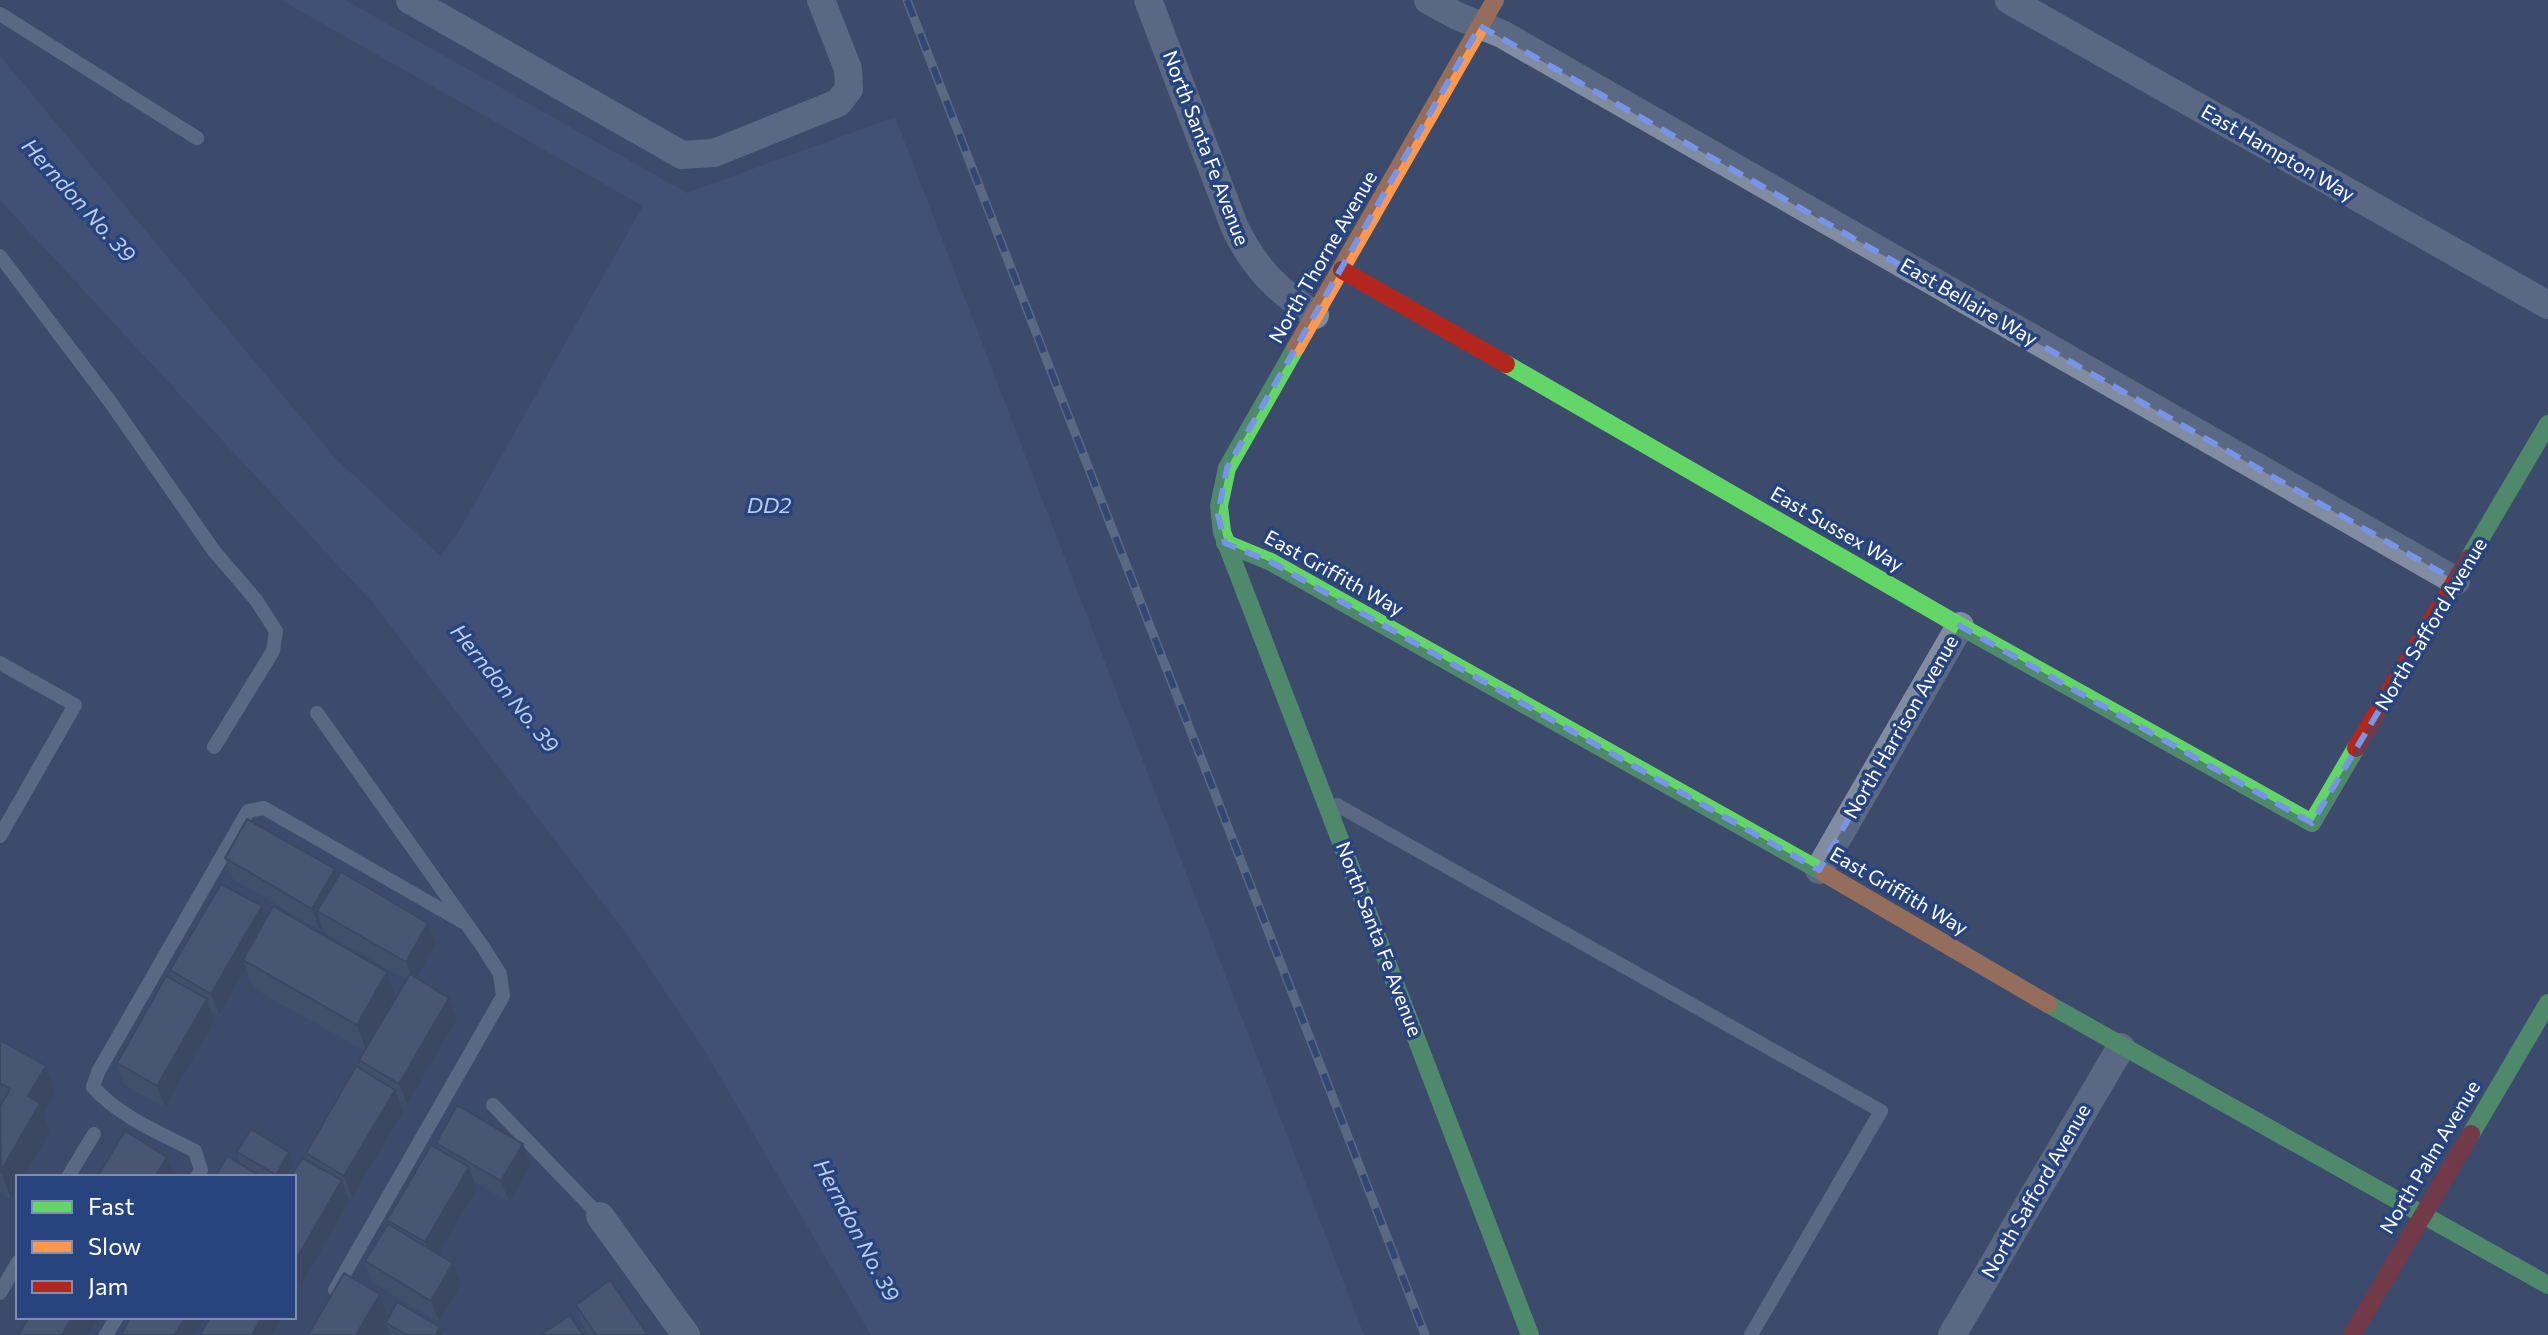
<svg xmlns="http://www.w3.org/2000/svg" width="2548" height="1335" viewBox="0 0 2548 1335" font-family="Commissioner,sans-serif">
	<rect width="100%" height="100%" fill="#3c4b6b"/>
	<!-- water -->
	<polygon fill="#475a84" points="281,0 345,0 687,193 895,117 1364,1335 871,1335 707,1054 626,933 373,603 0,200 0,56 335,458 440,556 458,533 643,206"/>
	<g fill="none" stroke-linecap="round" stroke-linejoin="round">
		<!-- lane -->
		<g stroke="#828ca1" stroke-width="14">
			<polyline points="0,14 197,138"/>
			<polyline points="0,256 111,403 214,551 256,600 276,631 273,651 214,747"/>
			<polyline points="0,663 75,705 0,836"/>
			<polyline points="317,713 483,947 500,974 503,996 335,1290"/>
			<polyline points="1337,805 1881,1111 1751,1335"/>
			<polyline points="493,1105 600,1216"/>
			<polyline points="68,1177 94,1134"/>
			<path d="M197,1177L201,1170L195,1151C160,1133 120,1117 93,1087L98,1072L248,811L264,808L463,922"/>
			<polyline points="0,1293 18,1262"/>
			<polyline points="106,1335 117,1317"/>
		</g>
		<!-- street -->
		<g stroke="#828ca1" stroke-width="28">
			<polyline points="410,0 682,155 714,153 838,103 849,89 848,69 821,0"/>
			<path d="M1148,0L1235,228C1254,267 1278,292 1315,315"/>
			<polyline points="1428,0 1457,16 1502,34 2456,581"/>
			<polyline points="2009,0 2548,305"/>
			<polyline points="1819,870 1960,626"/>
			<polyline points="600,1216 686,1335"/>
			<polyline points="1952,1335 2121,1047"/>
		</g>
		<!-- fast -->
		<g stroke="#63d668" stroke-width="18">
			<polyline points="1296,347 1227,468 1219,506 1222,532 1530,1335"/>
			<polyline points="1506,364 1960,626 2312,823 2356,748"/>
			<polyline points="1225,543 1271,562 1824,873"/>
			<polyline points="2469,558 2548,424"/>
			<polyline points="2048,1004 2548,1285"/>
			<polyline points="2471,1134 2548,1003"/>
		</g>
		<!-- slow -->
		<g stroke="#ff974d" stroke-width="18">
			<polyline points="1296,347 1495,0"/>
			<polyline points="1824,873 2048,1004"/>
		</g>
		<!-- jam -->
		<g stroke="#b3261e" stroke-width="18">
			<polyline points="1342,270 1506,364"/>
			<polyline points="2356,748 2469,558"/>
			<polyline points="2352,1335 2471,1134"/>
		</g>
		<!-- rail casing -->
		<g stroke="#828ca1" stroke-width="9">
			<polyline id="rail" points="907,0 1425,1335"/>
		</g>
		<!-- rail -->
		<use href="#rail" stroke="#28447f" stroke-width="6" stroke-dasharray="18" stroke-linecap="butt"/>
	</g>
	<!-- wall -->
	<g fill="#4b556c">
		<polygon points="225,858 337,877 428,923 436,944 417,978 457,1019 407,1105 399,1101 403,1112 352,1198 347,1194 349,1202 299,1289 294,1286 294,1177 309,1161 306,1153 363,1071 359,1060 365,1051 253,988 246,968 219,1015 212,1011 215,1021 165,1107 124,1085 117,1063 173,980 170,970 262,906 266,918 387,972 396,998 407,980 324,932 322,926 320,930 233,879"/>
		<polygon points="0,1040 46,1066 56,1094 44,1114 50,1131 18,1177 18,1187 11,1199 0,1193"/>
		<polygon points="436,1143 531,1166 509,1202 474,1182 477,1189 438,1254 453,1263 461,1284 439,1322 373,1283 365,1261 388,1225 387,1220 438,1149"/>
		<polygon points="237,1152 294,1167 288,1177 215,1177 241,1165"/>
		<polygon points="380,1294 389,1318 450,1335 391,1335 388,1327 383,1335"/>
		<polygon points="576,1305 648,1335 589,1335 583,1326"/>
	</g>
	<!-- shaded-wall -->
	<g fill="#3d4558">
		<polygon points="335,869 342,891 317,911 322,926 320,930 312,909"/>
		<polygon points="262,906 270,928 243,960 246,968 219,1015 211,994"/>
		<polygon points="428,923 436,944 413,984 406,962"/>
		<polygon points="387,972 397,1000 367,1053 357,1025"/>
		<polygon points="449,998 457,1019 407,1105 399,1084"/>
		<polygon points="207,999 215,1021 165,1107 157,1086"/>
		<polygon points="46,1066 56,1094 44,1114 50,1131 24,1177 18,1177 18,1187 11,1199 1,1171 28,1096"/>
		<polygon points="395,1090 403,1112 352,1198 344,1176"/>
		<polygon points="523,1144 531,1166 509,1202 501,1181"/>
		<polygon points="289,1152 294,1167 288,1177 277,1177 276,1175"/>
		<polygon points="167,1157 175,1177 155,1177"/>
		<polygon points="469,1167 477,1189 433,1263 425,1242"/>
		<polygon points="342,1180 349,1202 299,1289 294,1276 294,1263"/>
		<polygon points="453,1263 461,1284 439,1322 431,1301"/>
		<polygon points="380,1294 390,1322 386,1323 388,1327 383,1335 356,1335"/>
		<polygon points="72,1317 99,1317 88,1335 62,1335"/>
		<polygon points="185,1317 206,1317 195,1335 175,1335"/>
		<polygon points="262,1317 283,1317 272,1335 252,1335"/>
		<polygon points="440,1327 443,1335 436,1335"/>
	</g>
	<!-- building -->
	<g fill="#57637d" stroke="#3d4558" stroke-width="2">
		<polygon points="247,819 335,869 312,909 225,858"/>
		<polygon points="341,872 428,923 406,962 317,911"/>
		<polygon points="221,884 262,906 211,994 170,970"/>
		<polygon points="273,906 387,972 357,1025 243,960"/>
		<polygon points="410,974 449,998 399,1084 359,1060"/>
		<polygon points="166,976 207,999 157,1086 117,1063"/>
		<polygon points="0,1040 46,1066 28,1096 40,1103 1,1171 0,1106 10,1089 0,1083"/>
		<polygon points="356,1066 395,1090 344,1176 306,1153"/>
		<polygon points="457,1105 523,1144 501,1181 436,1143"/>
		<polygon points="251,1129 289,1152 276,1175 237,1152"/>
		<polygon points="125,1131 167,1157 155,1177 97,1177"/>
		<polygon points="431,1145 469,1167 425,1242 387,1220"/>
		<polygon points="227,1156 262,1177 215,1177"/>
		<polygon points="302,1158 342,1180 294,1263 294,1177 291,1177"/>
		<polygon points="388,1224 453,1263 431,1301 365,1261"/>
		<polygon points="344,1273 380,1294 356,1335 308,1335"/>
		<polygon points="610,1280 648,1335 596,1335 576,1305"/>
		<polygon points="397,1302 440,1327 436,1335 407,1335 386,1323"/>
		<polygon points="570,1315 583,1335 541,1335"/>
		<polygon points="29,1317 72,1317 62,1335 18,1335"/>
		<polygon points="131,1317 185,1317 175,1335 122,1335 121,1334"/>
		<polygon points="210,1317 262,1317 252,1335 200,1335"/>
	</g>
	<!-- marked area -->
	<path d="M0 0H2548V1335H0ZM1480,26L2456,581L2312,823L1960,626L1819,870L1271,562L1225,543L1218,515L1227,468Z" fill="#3c4b6b" fill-opacity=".55" fill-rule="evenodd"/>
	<path fill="none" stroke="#7795e8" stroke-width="6" stroke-dasharray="16 10" stroke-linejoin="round" d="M1480,26L2456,581L2312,823L1960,626L1819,870L1271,562L1225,543L1218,515L1227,468Z"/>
	<g text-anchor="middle" stroke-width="7" stroke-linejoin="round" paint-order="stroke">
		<!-- street labels -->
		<g font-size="20" fill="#fff" stroke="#28447f">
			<text transform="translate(1206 148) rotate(69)" y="7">North Santa Fe Avenue</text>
			<text transform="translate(2278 153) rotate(30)" y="7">East Hampton Way</text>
			<text transform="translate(1323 257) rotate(-60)" y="7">North Thorne Avenue</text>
			<text transform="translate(1969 302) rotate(30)" y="7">East Bellaire Way</text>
			<text transform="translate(1837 529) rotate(30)" y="7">East Sussex Way</text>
			<text transform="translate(1334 573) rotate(29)" y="7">East Griffith Way</text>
			<text transform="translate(2431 624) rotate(-59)" y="7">North Safford Avenue</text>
			<text transform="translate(1901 727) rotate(-60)" y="7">North Harrison Avenue</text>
			<text transform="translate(1899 891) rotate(30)" y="7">East Griffith Way</text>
			<text transform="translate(1379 939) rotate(69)" y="7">North Santa Fe Avenue</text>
			<text transform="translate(2430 1157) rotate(-59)" y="7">North Palm Avenue</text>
			<text transform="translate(2036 1191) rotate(-60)" y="7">North Safford Avenue</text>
		</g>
		<!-- water labels -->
		<g font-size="22" font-style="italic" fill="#bacced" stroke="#28447f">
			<text transform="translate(79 200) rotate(48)" y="8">Herndon No. 39</text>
			<text x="769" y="513">DD2</text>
			<text transform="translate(505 688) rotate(51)" y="8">Herndon No. 39</text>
			<text transform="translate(857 1230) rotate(62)" y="8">Herndon No. 39</text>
		</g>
	</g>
	<!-- legend -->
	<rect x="16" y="1175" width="280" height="144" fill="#28447f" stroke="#7e8fb2" stroke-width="2"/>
	<rect x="32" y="1201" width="40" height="12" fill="#63d668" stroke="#7e8fb2" stroke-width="2"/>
	<text x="88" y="1215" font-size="24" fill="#ffffff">Fast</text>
	<rect x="32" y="1241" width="40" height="12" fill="#ff974d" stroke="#7e8fb2" stroke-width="2"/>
	<text x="88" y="1255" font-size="24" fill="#ffffff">Slow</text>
	<rect x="32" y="1281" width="40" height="12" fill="#b3261e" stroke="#7e8fb2" stroke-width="2"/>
	<text x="88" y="1295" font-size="24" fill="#ffffff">Jam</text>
</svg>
